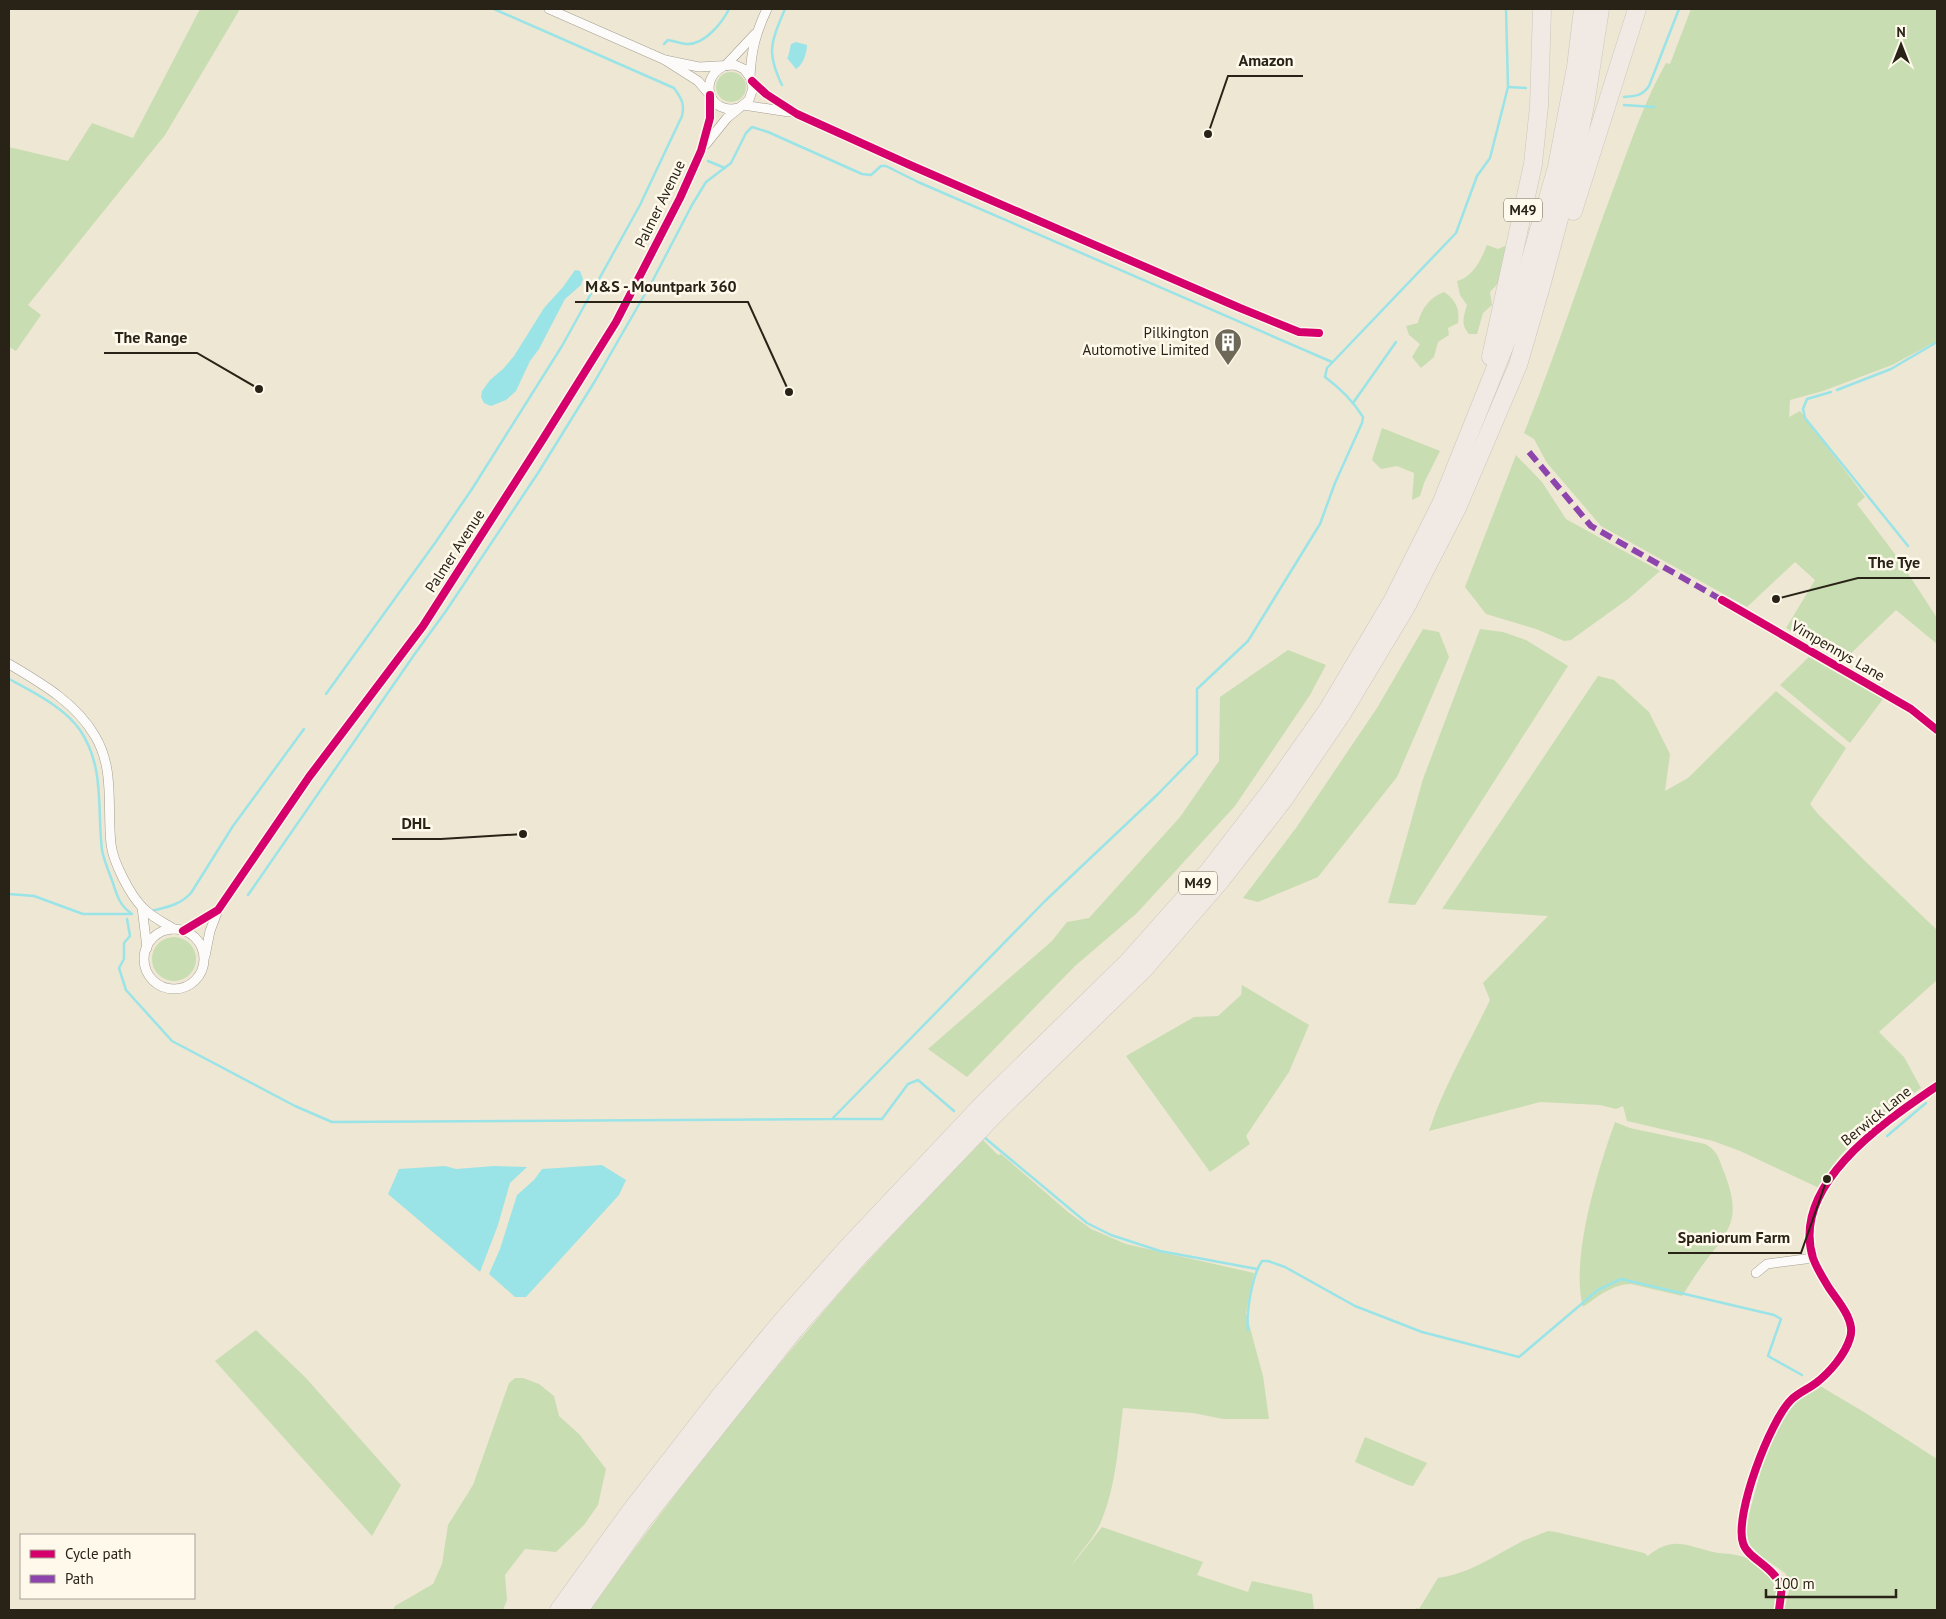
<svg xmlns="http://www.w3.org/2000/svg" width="1946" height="1619" viewBox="0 0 1946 1619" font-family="'PT Sans',sans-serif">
	<rect width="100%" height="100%" fill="#eee7d4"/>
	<!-- green -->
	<g fill="#c9ddb2">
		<polygon points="200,9 240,9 165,135 28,305 41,315 16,351 9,347 9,147 68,161 92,123 133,138"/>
		<path d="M1691,9H1937V341L1892,365L1823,391L1790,400L1789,417L1800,411L1865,497L1857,504L1898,558L1937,618V644L1896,610L1843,661L1786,628L1815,580L1795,562L1747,607L1601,526L1547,463L1534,439L1524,433C1558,349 1585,263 1617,179C1632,139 1645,100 1666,63L1670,64Z"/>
		<circle cx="731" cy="87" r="15"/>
		<path d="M1487,245L1498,249L1505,246L1507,255L1503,278L1490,292L1492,305L1483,313L1477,334H1469C1460,325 1464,315 1467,305L1460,295L1457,281C1473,277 1481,260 1487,245Z"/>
		<path d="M1444,292C1456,300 1460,309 1458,323L1448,328L1449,335L1438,342L1434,357L1421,368L1412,357L1420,344L1409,335L1406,326L1418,323C1421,309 1430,297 1444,292Z"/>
		<polygon points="1382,428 1440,451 1424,483 1420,496 1412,500 1414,473 1397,466 1381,469 1372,460"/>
		<polygon points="1516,455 1542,482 1566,519 1660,571 1628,599 1571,640 1564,641 1536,629 1486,614 1465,587"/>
		<polygon points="1423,629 1439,632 1449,657 1397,777 1318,877 1258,902 1243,898 1296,828 1377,708"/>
		<polygon points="1480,629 1503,632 1526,640 1568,666 1415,905 1388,903 1423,779"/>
		<polygon points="1288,650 1326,665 1310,695 1235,806 1137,913 1075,966 967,1077 928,1049 1052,941 1067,922 1089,918 1180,817 1219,761 1220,697"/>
		<polygon points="1809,657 1883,699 1850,743 1780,685"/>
		<path d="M1598,676L1614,680L1649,712L1670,754L1665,791L1688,778L1776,691L1846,748L1810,804L1818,814L1866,862L1937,930V980L1879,1032L1904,1057L1921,1088C1890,1110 1856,1134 1833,1165C1828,1172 1823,1180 1819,1188L1740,1151L1713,1141L1627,1121L1623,1106L1616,1109L1600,1105L1540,1102L1429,1131C1444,1085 1469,1044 1490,1000L1483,983L1548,916L1442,909Z"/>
		<circle cx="174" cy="959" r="22"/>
		<polygon points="1242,985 1309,1025 1289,1072 1246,1136 1250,1144 1210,1172 1126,1056 1194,1017 1218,1016 1241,995"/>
		<path d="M1615,1122L1630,1128L1705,1144C1718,1151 1719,1159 1724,1172C1744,1223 1727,1231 1699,1270C1693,1278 1688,1287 1682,1296L1631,1284C1613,1284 1597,1297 1583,1307C1570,1259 1598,1169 1615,1122Z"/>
		<path d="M983,1140L998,1155L1001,1154L1068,1212L1091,1229L1126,1244L1254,1273L1246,1313L1263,1376L1269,1419H1223L1193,1413L1123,1408C1118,1447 1116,1488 1100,1524C1093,1539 1080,1552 1072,1565L1102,1527L1203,1562L1197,1575L1248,1592L1252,1581L1312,1594L1314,1610H590C669,1499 754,1392 843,1289C888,1238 936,1189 983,1140Z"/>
		<polygon points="256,1330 305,1377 401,1485 372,1536 215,1361"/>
		<polygon points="515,1378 523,1378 539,1384 554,1396 559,1416 579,1434 606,1469 598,1505 584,1525 556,1552 525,1549 505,1575 507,1600 503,1610 393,1610 395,1606 433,1584 442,1564 448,1525 473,1485 509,1383"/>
		<polygon points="1820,1386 1864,1412 1937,1459 1937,1610 1784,1610 1791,1583 1785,1573 1751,1549 1745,1529 1762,1466 1777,1428 1791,1405 1802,1396"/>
		<polygon points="1365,1437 1427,1463 1413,1486 1408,1485 1355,1462"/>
		<path d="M1548,1531L1556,1532L1644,1553L1648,1556C1672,1536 1685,1545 1713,1552C1720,1554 1728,1553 1736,1555C1763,1560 1783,1583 1776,1610H1415L1416,1608L1419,1609L1438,1578C1470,1573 1491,1558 1519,1543C1528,1538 1539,1535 1548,1531Z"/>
	</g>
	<!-- water -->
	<g fill="#9ae4e7">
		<path d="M796,42L807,45C807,53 803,65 796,69L787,58L788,57L791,44Z"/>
		<polygon points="575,270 580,271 583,279 581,285 565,299 539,349 530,361 516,391 506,400 491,406 484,403 481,397 482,391 490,380 503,369 514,356 544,308 563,287"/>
		<polygon points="602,1165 626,1180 619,1195 526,1297 515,1297 489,1274 500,1249 517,1195 534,1180 542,1169"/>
		<polygon points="445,1166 456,1169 494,1166 527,1167 510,1183 498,1225 480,1272 388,1194 399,1169"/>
	</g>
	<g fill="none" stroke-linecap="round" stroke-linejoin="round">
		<!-- stream -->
		<g stroke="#9ae4e7" stroke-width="2.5">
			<path d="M664,44L668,40C675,41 682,44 688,44C705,44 722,23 729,9"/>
			<path d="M782,85C766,52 771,42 785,9"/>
			<polyline points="1508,87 1526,88"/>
			<path d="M1624,97C1636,96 1642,96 1649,86L1679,9"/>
			<polyline points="1624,105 1654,107"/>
			<polyline points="708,161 725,168"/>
			<polyline points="1837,390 1891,369 1937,342"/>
			<polyline points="1831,392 1807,399 1803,409 1805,418 1908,546"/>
			<polyline points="1353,403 1396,342"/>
			<path d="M9,679C33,692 64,707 80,730C105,767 97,809 102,850C104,861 109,872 113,883C117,896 120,906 132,914"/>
			<path d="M326,694L435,543L472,489L562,346L640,205L682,116C685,103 681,98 674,88L494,9"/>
			<polyline points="9,894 34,896 83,914 131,914"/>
			<polyline points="248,895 414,655 446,611 538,473 595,381 653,280 692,205 706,182 731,163 746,133 752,127 768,132 862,174 871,175 881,166 886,166 918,182 1332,362"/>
			<path d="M152,911C167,907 180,905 191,893L233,826L304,729"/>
			<path d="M127,919L130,936L124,943V959L119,968L126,990L172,1041L295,1106L332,1122L832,1119L1045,901L1157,795L1197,754V689L1248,641L1320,524L1335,483L1362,423L1363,417C1353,401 1340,388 1325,377L1327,368L1456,233L1477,176L1490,158L1508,87L1506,9"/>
			<polyline points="833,1119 882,1119 908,1084 918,1080 954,1111"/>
			<polyline points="1887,1136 1926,1103"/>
			<polyline points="985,1138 1087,1223 1111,1235 1160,1251 1257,1269"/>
			<path d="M1248,1330C1246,1313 1252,1275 1262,1261H1268L1285,1267L1355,1306L1422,1332L1519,1357L1598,1290L1621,1279L1774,1315L1781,1319L1768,1356L1802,1375"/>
		</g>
		<!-- minor casing -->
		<g stroke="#a39e90" stroke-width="10">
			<g id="minor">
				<polyline points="549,9 665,60 698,81 710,95"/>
				<polyline points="665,60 699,67 735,65 744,69 750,77 753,88 749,100 727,118 706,144"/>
				<polyline points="725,66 755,34"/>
				<path d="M722,67C698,81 710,115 738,108"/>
				<path d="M750,77C751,51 756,32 767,9"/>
				<polyline points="752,81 766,94 797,114 910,165 1240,308 1299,332 1319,333"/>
				<polyline points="743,105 789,112"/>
				<polyline points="1722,600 1911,709 1937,730"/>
				<path d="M9,664C41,683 76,703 95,736C115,769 107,808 111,844C113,862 130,895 143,908C152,917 164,923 174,929"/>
				<polyline points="142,907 147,948"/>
				<circle cx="174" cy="959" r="30"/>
				<polyline points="183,931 218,910 309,777 423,626 543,439 616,322 680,198 701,151 710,118 711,97"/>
				<polyline points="205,956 210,931 218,910"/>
				<polyline points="1756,1273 1767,1264 1813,1258"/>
				<path d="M1779,1610L1782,1587C1773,1566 1747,1558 1743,1543C1734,1515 1770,1421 1791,1400C1798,1393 1808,1389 1816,1383C1829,1373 1845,1355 1850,1338C1856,1321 1838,1301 1829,1288C1823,1278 1817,1269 1813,1258C1790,1184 1886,1121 1937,1086"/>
			</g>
		</g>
		<!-- motorway casing -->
		<g stroke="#cac6bd" stroke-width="19">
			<g id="motorway">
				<polyline points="1573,211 1637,9"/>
				<polyline points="1491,357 1533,164 1539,106 1542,9"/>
				<polyline points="559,1610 630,1512 720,1396 782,1321 848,1247 984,1103 1128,962 1208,872 1272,789 1327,711 1393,600 1441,504 1510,332 1557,167 1576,67 1583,9"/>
				<polyline points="579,1610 642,1521 794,1330 860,1255 996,1113 1143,970 1221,880 1284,799 1341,715 1407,605 1457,508 1518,365 1541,286 1572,170 1585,105 1600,9"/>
			</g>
		</g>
		<!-- minor -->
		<use href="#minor" stroke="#fcfbf9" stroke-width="9"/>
		<!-- motorway -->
		<use href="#motorway" stroke="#f1eae4" stroke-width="18"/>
		<!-- quiet -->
		<polyline stroke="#8e44ad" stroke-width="6" stroke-dasharray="12 6" stroke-linecap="butt" points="1529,452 1591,526 1722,600"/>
		<!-- cycleway casing -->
		<g stroke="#fff9ec" stroke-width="11">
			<g id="cycleway">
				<polyline points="752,81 766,94 797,114 910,165 1240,308 1299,332 1319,333"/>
				<polyline points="1722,600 1911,709 1937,730"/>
				<polyline points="183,931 218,910 309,777 423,626 543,439 616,322 680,198 701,151 710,118 710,95"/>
				<path d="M1779,1610L1782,1587C1773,1566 1747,1558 1743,1543C1734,1515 1770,1421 1791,1400C1798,1393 1808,1389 1816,1383C1829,1373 1845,1355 1850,1338C1856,1321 1838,1301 1829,1288C1823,1278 1817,1269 1813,1258C1790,1184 1886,1121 1937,1086"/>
			</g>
		</g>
		<!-- cycleway -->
		<use href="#cycleway" stroke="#d6006c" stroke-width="8"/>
	</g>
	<!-- icons -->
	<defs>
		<g id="building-pin" transform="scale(1.4375)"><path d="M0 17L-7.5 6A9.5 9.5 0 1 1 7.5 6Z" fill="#6e6859" stroke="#fff9ec"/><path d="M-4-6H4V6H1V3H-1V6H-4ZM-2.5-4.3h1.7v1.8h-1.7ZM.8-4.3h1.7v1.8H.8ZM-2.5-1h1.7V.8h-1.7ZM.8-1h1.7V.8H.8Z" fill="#fff"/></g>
	</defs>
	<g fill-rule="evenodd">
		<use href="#building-pin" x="1228" y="342"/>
	</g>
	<g text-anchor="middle" stroke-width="5" stroke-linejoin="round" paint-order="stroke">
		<!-- shield labels -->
		<g fill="#fff9ec" stroke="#696357" stroke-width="1">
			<rect x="1504" y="198.5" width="38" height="23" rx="4"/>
			<rect x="1179" y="871.5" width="38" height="23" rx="4"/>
		</g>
		<g font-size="14" font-weight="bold" fill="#292317">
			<text x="1523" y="215">M49</text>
			<text x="1198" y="888">M49</text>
		</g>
		<!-- street labels -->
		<g font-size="15" fill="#292317" stroke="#fff9ec">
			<text transform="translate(660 204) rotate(-64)" y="5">Palmer Avenue</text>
			<text transform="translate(455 551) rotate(-57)" y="5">Palmer Avenue</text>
			<text transform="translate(1838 651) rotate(30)" y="5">Vimpennys Lane</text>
			<text transform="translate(1876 1116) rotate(-39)" y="5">Berwick Lane</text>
		</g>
		<!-- poi labels -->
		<g font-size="15" fill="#292317" stroke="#fff9ec" text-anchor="end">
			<text x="1209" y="338">Pilkington<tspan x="1209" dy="17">Automotive Limited</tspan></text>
		</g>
	</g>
	<!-- callouts -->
	<path fill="none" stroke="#292317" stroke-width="2" d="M1208 134L1228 76H1303M789 392L748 302H575M259 389L197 353H104M1776 599L1858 578H1930M523 834L441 839H392M1827 1179L1801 1253H1668"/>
	<g fill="#292317" stroke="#fff9ec" stroke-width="2">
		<circle cx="1208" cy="134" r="5"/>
		<circle cx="789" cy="392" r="5"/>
		<circle cx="259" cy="389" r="5"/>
		<circle cx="1776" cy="599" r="5"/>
		<circle cx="523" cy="834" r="5"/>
		<circle cx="1827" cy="1179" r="5"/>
	</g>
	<g font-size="16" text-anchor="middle" font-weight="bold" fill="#292317" stroke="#fff9ec" stroke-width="5" stroke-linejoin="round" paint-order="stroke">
		<text x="1266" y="66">Amazon</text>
		<text x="661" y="292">M&amp;S - Mountpark 360</text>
		<text x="151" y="343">The Range</text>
		<text x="1894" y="568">The Tye</text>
		<text x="416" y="829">DHL</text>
		<text x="1734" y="1243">Spaniorum Farm</text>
	</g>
	<!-- border -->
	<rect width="1946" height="1619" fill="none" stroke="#292317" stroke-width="20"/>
	<!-- legend -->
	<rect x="20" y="1534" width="175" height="65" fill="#fff9ec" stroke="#a9a397"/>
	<rect x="30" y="1550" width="25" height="8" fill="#d6006c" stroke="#a9a397"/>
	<text x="65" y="1559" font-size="15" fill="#292317">Cycle path</text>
	<rect x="30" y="1575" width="25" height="8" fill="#8e44ad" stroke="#a9a397"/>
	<text x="65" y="1584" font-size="15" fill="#292317">Path</text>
	<!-- north arrow -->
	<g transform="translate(1901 45)" stroke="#fff9ec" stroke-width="4" paint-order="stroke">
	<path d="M0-4L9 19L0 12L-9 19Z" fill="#292317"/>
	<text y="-8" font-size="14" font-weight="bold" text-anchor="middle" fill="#292317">N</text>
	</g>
	<!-- scale -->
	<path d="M1766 1589v8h130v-8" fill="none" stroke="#292317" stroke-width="2.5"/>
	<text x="1774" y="1589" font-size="15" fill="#292317" stroke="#fff9ec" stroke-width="4" paint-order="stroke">100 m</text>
</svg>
